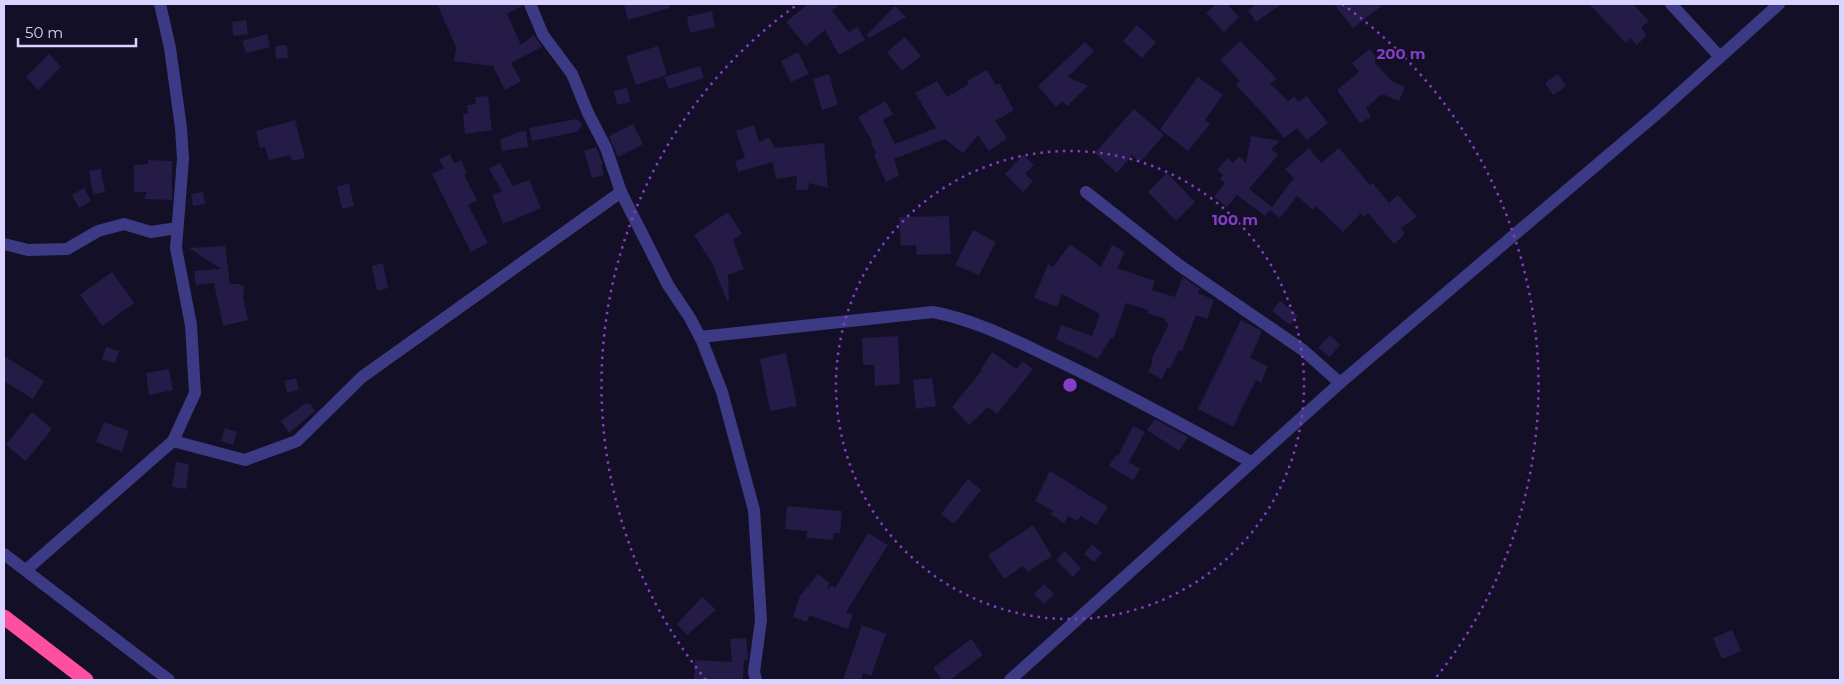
<svg xmlns="http://www.w3.org/2000/svg" width="1844" height="684" viewBox="0 0 1844 684" font-family="Montserrat,sans-serif">
	<rect width="100%" height="100%" fill="#130f26"/>
	<!-- building -->
	<g fill="#241b47">
		<polygon points="437,4 522,4 522,6 507,14 521,45 534,35 542,47 511,63 521,81 505,90 493,66 454,61 456,47"/>
		<polygon points="624,4 669,4 670,8 628,20"/>
		<polygon points="808,4 840,4 832,11 849,32 858,27 865,40 839,55 825,30 806,46 786,22"/>
		<polygon points="1216,4 1227,4 1239,17 1224,32 1206,13"/>
		<polygon points="1257,4 1282,4 1256,22 1248,10"/>
		<polygon points="1334,4 1384,4 1353,28"/>
		<polygon points="1589,4 1633,4 1649,21 1641,28 1647,35 1637,45 1630,38 1626,43"/>
		<polygon points="895,6 906,17 869,38 867,35"/>
		<polygon points="712,11 715,27 690,33 687,17"/>
		<polygon points="246,20 248,34 233,36 232,22"/>
		<polygon points="1137,25 1156,42 1142,58 1123,41"/>
		<polygon points="267,34 270,47 246,53 242,41"/>
		<polygon points="905,37 921,56 902,71 887,52"/>
		<polygon points="1240,41 1277,79 1270,83 1288,101 1294,96 1298,102 1307,96 1328,123 1307,140 1297,128 1284,138 1267,118 1236,85 1240,81 1220,60"/>
		<polygon points="1085,42 1094,51 1068,77 1088,86 1067,106 1062,101 1056,107 1038,86"/>
		<polygon points="287,45 288,58 276,59 275,46"/>
		<polygon points="658,46 667,75 636,85 626,56"/>
		<polygon points="1370,49 1378,59 1374,62 1393,82 1405,87 1399,101 1382,94 1366,108 1371,117 1360,123 1337,90 1359,72 1352,63"/>
		<polygon points="798,52 809,74 791,82 781,61"/>
		<polygon points="49,54 61,67 38,90 26,77"/>
		<polygon points="700,66 704,78 669,89 664,77"/>
		<polygon points="987,70 996,85 999,83 1014,110 995,121 1007,138 989,151 978,135 963,153 945,139 894,159 899,176 886,182 874,155 876,153 871,142 872,141 858,117 885,101 893,114 883,120 895,144 936,128 915,93 937,81 947,97 969,84 967,81"/>
		<polygon points="829,74 838,105 822,110 813,79"/>
		<polygon points="1558,74 1566,86 1553,95 1545,83"/>
		<polygon points="1198,77 1223,95 1205,120 1210,124 1188,151 1160,129"/>
		<polygon points="627,88 630,102 617,105 614,91"/>
		<polygon points="488,96 492,130 465,134 463,114 468,114 467,105 476,104 475,97"/>
		<polygon points="1134,109 1164,135 1140,162 1132,155 1117,173 1095,153"/>
		<polygon points="576,119 583,124 577,132 532,141 529,128"/>
		<polygon points="295,120 305,158 292,161 290,155 269,160 265,147 260,148 256,131"/>
		<polygon points="633,124 643,144 618,157 609,136"/>
		<polygon points="754,125 759,142 769,137 775,148 824,143 828,188 809,183 808,190 796,190 797,176 776,179 773,162 738,172 735,161 745,158 736,131"/>
		<polygon points="526,131 528,147 502,151 500,140 518,132"/>
		<polygon points="1251,136 1280,141 1271,149 1278,155 1249,189 1272,207 1294,178 1285,169 1309,148 1321,163 1339,148 1370,185 1373,183 1389,203 1398,195 1417,217 1401,228 1405,234 1394,244 1368,213 1364,217 1361,213 1343,232 1316,206 1313,210 1297,196 1280,218 1270,210 1265,216 1237,195 1227,207 1214,197 1225,183 1220,179 1223,175 1217,170 1228,158 1233,163 1239,156 1246,163"/>
		<polygon points="596,147 603,164 601,165 604,175 592,178 584,151"/>
		<polygon points="450,154 454,163 461,160 467,173 464,175 477,200 468,205 488,243 471,252 432,174 444,168 439,159"/>
		<polygon points="1023,155 1034,165 1025,174 1033,181 1023,192 1005,174"/>
		<polygon points="148,160 172,161 172,200 144,199 147,192 134,192 134,165 148,164"/>
		<polygon points="500,163 513,186 529,180 541,208 503,224 492,195 502,191 489,169"/>
		<polygon points="101,169 105,192 93,194 89,171"/>
		<polygon points="1167,173 1195,202 1176,221 1148,192"/>
		<polygon points="349,183 354,206 342,209 337,187"/>
		<polygon points="84,188 91,201 79,208 72,195"/>
		<polygon points="203,192 205,204 193,206 191,194"/>
		<polygon points="728,212 742,234 733,240 744,269 728,275 729,301 727,301 712,263 694,235"/>
		<polygon points="949,216 951,254 917,255 916,245 901,246 899,217"/>
		<polygon points="973,230 996,242 979,275 955,265"/>
		<polygon points="1070,244 1101,267 1112,245 1125,252 1117,268 1155,281 1152,290 1175,297 1183,277 1200,289 1198,293 1214,300 1207,319 1196,315 1182,351 1179,350 1170,369 1167,368 1162,379 1148,372 1153,361 1151,360 1169,324 1165,322 1166,319 1147,313 1148,310 1126,303 1113,339 1111,338 1098,359 1056,339 1061,325 1092,336 1100,314 1062,294 1057,307 1034,298 1048,264 1053,267"/>
		<polygon points="225,246 230,284 239,284 244,286 243,298 248,320 223,326 214,283 196,285 194,271 221,269 189,248"/>
		<polygon points="383,263 388,288 377,291 372,266"/>
		<polygon points="112,272 134,303 102,326 80,295"/>
		<polygon points="1280,301 1298,315 1290,325 1272,311"/>
		<polygon points="1241,320 1262,331 1250,358 1268,366 1261,383 1256,380 1233,427 1198,409"/>
		<polygon points="1330,335 1340,345 1330,357 1318,348"/>
		<polygon points="898,336 900,384 875,386 874,365 863,365 862,338"/>
		<polygon points="106,347 119,351 115,363 102,359"/>
		<polygon points="992,352 1017,369 1022,361 1033,369 997,414 988,407 969,425 952,407 982,370 981,369"/>
		<polygon points="786,353 797,406 770,411 760,359"/>
		<polygon points="4,356 44,381 33,399 4,381"/>
		<polygon points="169,369 173,390 149,395 146,373"/>
		<polygon points="296,378 299,390 287,393 284,381"/>
		<polygon points="932,378 936,406 916,409 913,380"/>
		<polygon points="305,404 310,404 315,411 289,433 281,421"/>
		<polygon points="32,412 52,429 26,461 6,445"/>
		<polygon points="1155,419 1188,437 1179,451 1147,430"/>
		<polygon points="104,422 129,431 122,452 96,442"/>
		<polygon points="1133,426 1145,432 1129,462 1140,469 1133,480 1109,466 1116,455 1118,456"/>
		<polygon points="225,428 237,432 233,445 221,441"/>
		<polygon points="176,462 189,464 186,489 172,487"/>
		<polygon points="1050,471 1108,507 1096,525 1081,516 1077,521 1068,516 1064,523 1050,514 1054,511 1035,501"/>
		<polygon points="968,479 981,490 954,524 941,514"/>
		<polygon points="787,506 842,511 840,533 834,533 833,540 807,538 807,531 785,529"/>
		<polygon points="1033,525 1052,556 1028,572 1023,566 1004,579 988,555"/>
		<polygon points="868,533 888,545 846,612 853,615 848,629 809,615 807,622 793,617 800,596 818,574 829,583 828,590 831,585 835,588"/>
		<polygon points="1092,544 1102,553 1094,562 1084,554"/>
		<polygon points="1065,551 1081,568 1073,577 1056,560"/>
		<polygon points="1044,584 1054,594 1044,604 1034,594"/>
		<polygon points="702,597 716,610 687,635 677,624"/>
		<polygon points="862,625 886,634 871,676 863,673 861,680 843,680"/>
		<polygon points="1732,630 1741,651 1722,659 1713,638"/>
		<polygon points="746,638 748,658 747,661 744,660 743,680 694,680 695,660 732,662 730,639"/>
		<polygon points="971,639 983,655 950,680 942,680 933,668"/>
	</g>
	<g fill="none" stroke-linecap="round" stroke-linejoin="round">
		<!-- street -->
		<g stroke="#3d3a85" stroke-width="12">
			<polyline points="160,4 170,48 181,128 183,159 176,248 191,325 195,393 173,441"/>
			<polyline points="530,4 543,35 572,74 588,113 606,148 621,192 668,285 690,318 702,341 722,392 754,510 761,620 754,672 756,680"/>
			<polyline points="1671,4 1720,57"/>
			<polyline points="1086,192 1179,265 1303,350 1340,383"/>
			<polyline points="4,244 28,250 67,249 98,231 124,224 151,232 177,228"/>
			<path d="M700,337L933,312C975,320 1012,339 1050,357C1118,389 1185,426 1251,462"/>
			<polyline points="4,554 169,680"/>
			<polyline points="26,570 173,441 245,460 297,441 362,377 621,192"/>
			<polyline points="1010,680 1340,383 1659,112 1779,4"/>
		</g>
		<!-- highway -->
		<polyline stroke="#ff4fa3" stroke-width="15" points="4,617 86,680"/>
	</g>
	<!-- distance rings -->
	<g fill="none" stroke="#843dc5" stroke-width="2.5" stroke-dasharray="2.5 5">
		<circle cx="1070" cy="385" r="234"/>
		<path d="M706 680A468 468 0 0 1 798 4M1342 4A468 468 0 0 1 1434 680"/>
	</g>
	<circle cx="1070" cy="385" r="8" fill="#843dc5" stroke="#130f26" stroke-width="2.5"/>
	<g font-size="15" text-anchor="middle" font-weight="bold" fill="#843dc5" stroke="#130f26" stroke-width="4" stroke-linejoin="round" paint-order="stroke">
		<text x="1401" y="59">200 m</text>
		<text x="1235" y="225">100 m</text>
	</g>
	<!-- border -->
	<rect width="1844" height="684" fill="none" stroke="#d9d4ff" stroke-width="10"/>
	<!-- scale -->
	<path d="M18 38v8h118v-8" fill="none" stroke="#d9d4ff" stroke-width="2.5"/>
	<text x="25" y="38" font-size="15" fill="#d9d4ff" stroke="#130f26" stroke-width="4" paint-order="stroke">50 m</text>
</svg>
